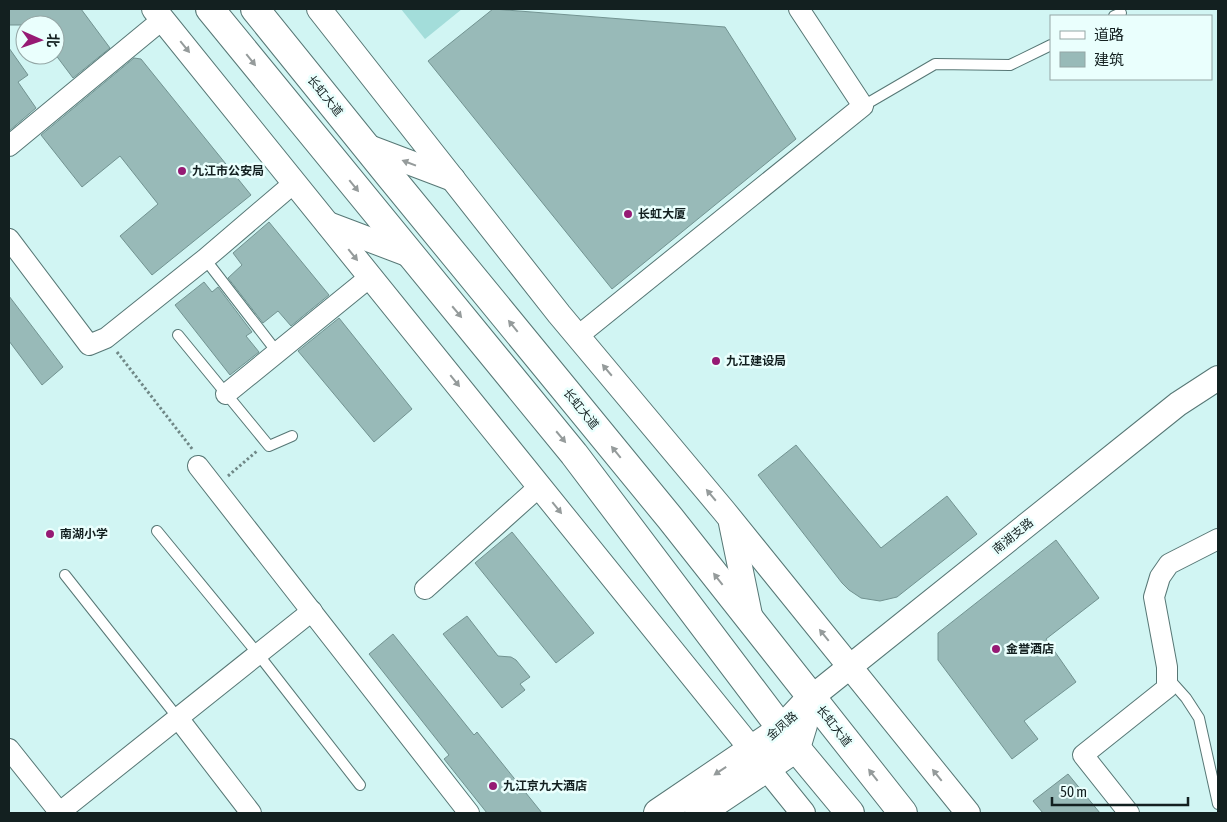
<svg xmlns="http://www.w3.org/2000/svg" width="1227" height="822" viewBox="0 0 1227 822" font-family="'Asap Condensed','Noto Sans SC',sans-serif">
	<rect width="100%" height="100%" fill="#d1f5f3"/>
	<!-- green -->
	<polygon fill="#a3ddda" points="401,9 462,9 425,39"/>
	<!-- building -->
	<g fill="#98bab8" stroke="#729391">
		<polygon points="9,9 81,9 110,48 73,78 55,54 55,25 9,25"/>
		<polygon points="493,9 725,27 796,139 612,289 428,61"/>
		<polygon points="9,48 28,75 18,82 36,108 9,131"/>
		<polygon points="134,58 141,59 251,195 152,275 120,236 158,204 120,156 82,187 41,135"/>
		<polygon points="269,222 329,295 291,326 278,311 263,323 228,278 242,265 233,253"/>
		<polygon points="204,282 212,292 218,287 252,332 246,336 259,352 230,375 175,305"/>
		<polygon points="9,296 63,367 42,385 9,341"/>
		<polygon points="339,318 412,409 374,442 298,351"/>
		<polygon points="796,445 881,548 947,496 977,534 897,597 880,601 861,598 849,590 842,583 758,475"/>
		<polygon points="512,532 594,633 556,663 475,563"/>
		<polygon points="1056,540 1099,598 1046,639 1076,682 1024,721 1038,739 1012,759 938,660 938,633"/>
		<polygon points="467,616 498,656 511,657 516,660 530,677 520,684 525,690 502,708 443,634"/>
		<polygon points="393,634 474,735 477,732 542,813 487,813 444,759 449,755 369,654"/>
		<polygon points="1068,774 1100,813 1043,813 1033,801"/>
	</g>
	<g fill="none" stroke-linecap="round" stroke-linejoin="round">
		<!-- service casing -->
		<g stroke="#577775" stroke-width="12">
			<g id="service">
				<polyline points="1114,16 1121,13"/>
				<polyline points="863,106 935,64 1010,65 1051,45"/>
				<polyline points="205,259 277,352"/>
				<polyline points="178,335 269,446 292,436"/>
				<polyline points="157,531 258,654 360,785"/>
				<polyline points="65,575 178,718"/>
				<polyline points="1169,679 1186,698 1199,718 1218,804"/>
			</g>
		</g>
		<!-- minor casing -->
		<g stroke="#577775" stroke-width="22">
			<g id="minor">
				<polyline points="9,146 163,19"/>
				<polyline points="9,239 89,345 106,338 205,259 294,183"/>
				<polyline points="578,336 863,106 799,9"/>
				<polyline points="226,394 370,277"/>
				<polyline points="198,466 469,813"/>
				<polyline points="425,589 540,486"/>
				<polyline points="178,718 251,813"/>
				<polyline points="9,749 60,813"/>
				<polyline points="60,812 312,611"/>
				<polyline points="1129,813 1083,755 1167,688 1167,667 1154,597 1160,577 1169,564 1218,539"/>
			</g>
		</g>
		<!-- tertiary casing -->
		<g stroke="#577775" stroke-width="26">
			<g id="tertiary">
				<polyline points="154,9 803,813"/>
				<polyline points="319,9 559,314 724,511 968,813"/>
				<polyline points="366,146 453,179"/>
				<polyline points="328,224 410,255"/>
				<polyline points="731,523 751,620"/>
				<polyline points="812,697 1178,404 1218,378"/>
			</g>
		</g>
		<!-- secondary casing -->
		<g stroke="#577775" stroke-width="30">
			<g id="secondary">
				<polyline points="658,813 782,729 812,697"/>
				<polyline points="699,813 796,748 803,725"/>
			</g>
		</g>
		<!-- trunk casing -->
		<g stroke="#577775" stroke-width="30">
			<g id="trunk">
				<polyline points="210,9 574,454 796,748 850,813"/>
				<polyline points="255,9 389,175 670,518 903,813"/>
			</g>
		</g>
		<!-- path -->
		<g stroke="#708887" stroke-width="3" stroke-dasharray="2.5 2.5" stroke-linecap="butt">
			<polyline points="117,352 193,450"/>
			<polyline points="228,476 257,451"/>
		</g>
		<!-- service -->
		<use href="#service" stroke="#fff" stroke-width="10"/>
		<!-- minor -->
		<use href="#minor" stroke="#fff" stroke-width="20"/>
		<!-- tertiary -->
		<use href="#tertiary" stroke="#fff" stroke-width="24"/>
		<!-- secondary -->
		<use href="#secondary" stroke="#fff" stroke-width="28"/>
		<!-- trunk -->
		<use href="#trunk" stroke="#fff" stroke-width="28"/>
	</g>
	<!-- one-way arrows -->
	<defs><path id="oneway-solid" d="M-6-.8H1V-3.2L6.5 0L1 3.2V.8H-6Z" transform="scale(1.25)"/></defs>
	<g fill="#959b9b">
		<use href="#oneway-solid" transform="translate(185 47) rotate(51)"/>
		<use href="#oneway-solid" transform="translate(251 60) rotate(51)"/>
		<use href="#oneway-solid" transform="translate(409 163) rotate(-159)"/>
		<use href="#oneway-solid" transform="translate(354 186) rotate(51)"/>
		<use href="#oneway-solid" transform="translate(353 255) rotate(51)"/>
		<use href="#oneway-solid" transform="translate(457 312) rotate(50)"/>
		<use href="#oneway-solid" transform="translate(513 326) rotate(-129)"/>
		<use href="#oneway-solid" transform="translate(607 370) rotate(-130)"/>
		<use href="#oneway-solid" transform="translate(455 381) rotate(51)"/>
		<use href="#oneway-solid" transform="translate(561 437) rotate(50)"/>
		<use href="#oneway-solid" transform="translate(616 452) rotate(-129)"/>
		<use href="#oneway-solid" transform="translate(711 495) rotate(-130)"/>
		<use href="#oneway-solid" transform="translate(557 508) rotate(51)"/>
		<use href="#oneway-solid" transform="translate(718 579) rotate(-128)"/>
		<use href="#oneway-solid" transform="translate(824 635) rotate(-129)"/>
		<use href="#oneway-solid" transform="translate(720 771) rotate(146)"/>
		<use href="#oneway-solid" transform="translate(873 775) rotate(-128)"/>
		<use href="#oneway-solid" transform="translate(937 775) rotate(-129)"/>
	</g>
	<!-- markers -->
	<g fill="#961a74" stroke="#eafffd" stroke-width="2">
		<circle cx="182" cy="171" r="5"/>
		<circle cx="628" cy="214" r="5"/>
		<circle cx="716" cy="361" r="5"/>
		<circle cx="50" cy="534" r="5"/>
		<circle cx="996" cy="649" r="5"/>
		<circle cx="493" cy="786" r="5"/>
	</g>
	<g text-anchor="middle" stroke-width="5" stroke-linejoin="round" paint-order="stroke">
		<!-- street labels -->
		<g font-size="12" fill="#132020" stroke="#eafffd">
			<text transform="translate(325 96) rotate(51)" y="4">长虹大道</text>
			<text transform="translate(581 409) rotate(51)" y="4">长虹大道</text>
			<text transform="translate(1013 536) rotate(-39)" y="4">南湖支路</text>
			<text transform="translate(782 726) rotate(-41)" y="4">金凤路</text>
			<text transform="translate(834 726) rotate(52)" y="4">长虹大道</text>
		</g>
		<!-- poi labels -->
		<g font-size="12" font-weight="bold" fill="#132020" stroke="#eafffd" text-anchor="start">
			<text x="192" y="175">九江市公安局</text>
			<text x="638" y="218">长虹大厦</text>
			<text x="726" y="365">九江建设局</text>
			<text x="60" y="538">南湖小学</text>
			<text x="1006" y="653">金誉酒店</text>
			<text x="503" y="790">九江京九大酒店</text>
		</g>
	</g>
	<!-- border -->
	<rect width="1227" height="822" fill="none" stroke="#132020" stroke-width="20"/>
	<!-- legend -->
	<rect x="1050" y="15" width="162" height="65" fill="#eafffd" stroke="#94a6a5"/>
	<rect x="1060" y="31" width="25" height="8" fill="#ffffff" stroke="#94a6a5"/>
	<text x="1094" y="40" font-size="15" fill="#132020">道路</text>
	<rect x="1060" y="52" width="25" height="15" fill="#98bab8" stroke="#94a6a5"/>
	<text x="1094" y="65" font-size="15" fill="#132020">建筑</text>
	<!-- north arrow -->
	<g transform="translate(40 40) rotate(92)"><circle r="24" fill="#eafffd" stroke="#94a6a5"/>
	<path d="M0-4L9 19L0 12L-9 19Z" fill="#961a74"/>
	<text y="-8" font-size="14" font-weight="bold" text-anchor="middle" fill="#132020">北</text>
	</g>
	<!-- scale -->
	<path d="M1052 797v8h136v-8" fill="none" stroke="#132020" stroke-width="2.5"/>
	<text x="1060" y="797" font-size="15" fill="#132020" stroke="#eafffd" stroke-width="4" paint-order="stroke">50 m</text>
</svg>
